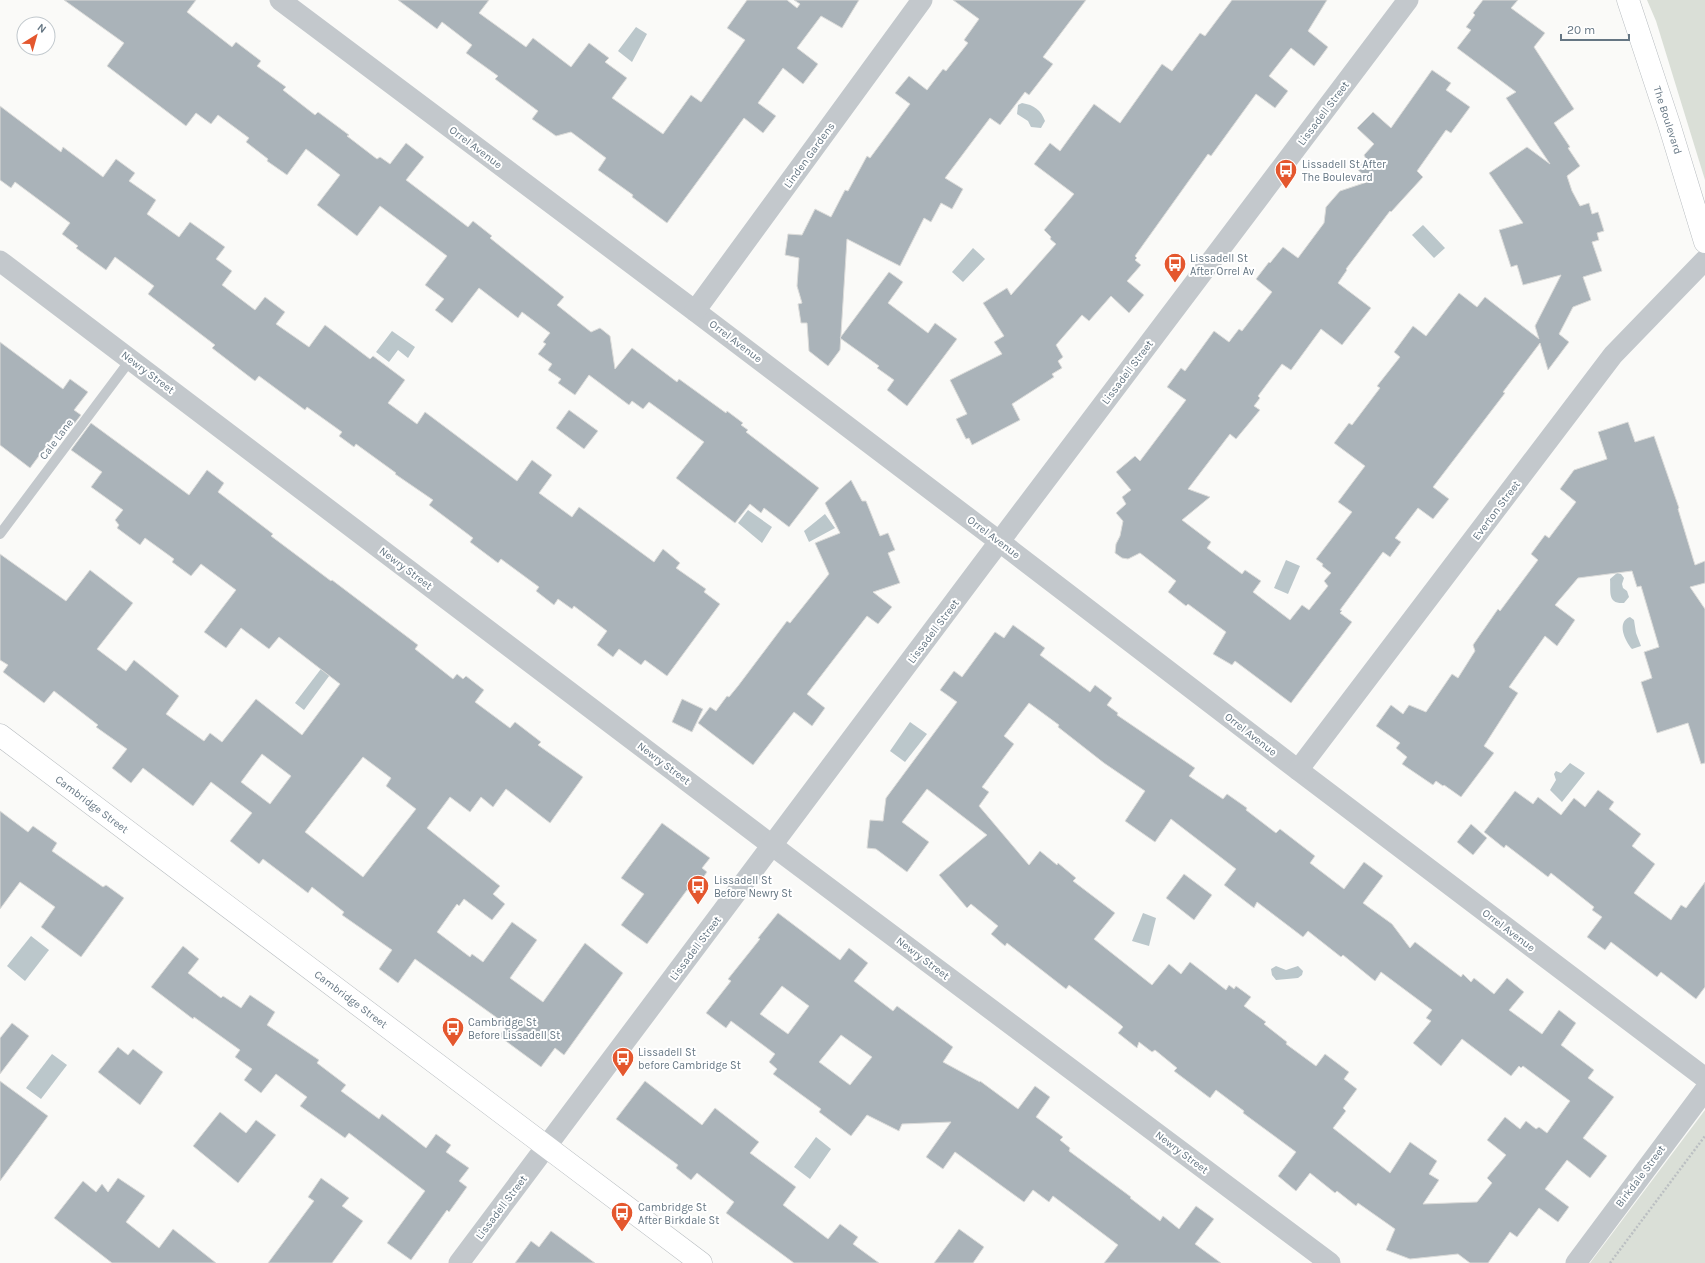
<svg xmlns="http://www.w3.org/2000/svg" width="1705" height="1263" viewBox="0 0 1705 1263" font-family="Karla,sans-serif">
	<rect width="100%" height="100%" fill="#fafaf8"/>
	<!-- green -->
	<g fill="#dadfd7">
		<polygon points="1647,0 1705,0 1705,180 1656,21"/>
		<polygon points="1705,1110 1705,1263 1590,1263"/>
	</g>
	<!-- water -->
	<g fill="#bbc7cb">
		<polygon points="636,27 647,34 632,62 618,51"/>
		<path d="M1022,103C1034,105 1041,110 1045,121L1041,128L1031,127L1028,121L1017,114L1018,105Z"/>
		<polygon points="1423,225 1445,248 1434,258 1412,235"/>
		<polygon points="973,248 985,259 963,282 952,272"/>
		<polygon points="392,331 415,347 408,358 398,350 389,362 376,352"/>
		<polygon points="748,510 772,527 762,543 738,523"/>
		<polygon points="825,514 835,528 809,542 804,531"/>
		<polygon points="1286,560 1300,566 1288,594 1274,588"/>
		<path d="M1617,573L1621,574L1624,578L1622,584L1623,588L1627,591L1629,597L1624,603C1607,604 1611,592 1610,579Z"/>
		<path d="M1630,617L1634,620L1636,633L1641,646L1632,649C1625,641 1616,622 1630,617Z"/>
		<polygon points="327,661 335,668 304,710 295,703"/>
		<polygon points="910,722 927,734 905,762 890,751"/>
		<polygon points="1570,763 1585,773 1562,802 1550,790 1556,780 1554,774 1556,771 1561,773"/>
		<polygon points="1143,913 1156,918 1149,946 1132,941"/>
		<polygon points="31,936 49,950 25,981 7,966"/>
		<polygon points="1276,966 1286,970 1298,966 1303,971 1302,975 1298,978 1276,980 1272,975 1271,969"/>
		<polygon points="52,1054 67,1065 41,1099 26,1088"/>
		<polygon points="816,1137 831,1149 810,1179 794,1167"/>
	</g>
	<!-- building -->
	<g fill="#aab3b9" stroke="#dcdcda" fill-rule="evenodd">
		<polygon points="64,0 196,0 187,12 232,47 236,42 261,61 257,66 286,87 283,90 315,115 318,112 349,135 347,136 377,159 380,157 390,164 406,143 424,157 406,180 468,227 473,221 492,236 490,238 564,297 557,305 591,332 600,328 610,336 615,369 632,348 677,382 679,379 726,413 727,411 743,423 741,425 748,430 746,432 819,488 789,527 764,508 761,513 750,504 735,523 676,478 704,442 649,402 643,409 632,401 629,405 589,375 575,395 558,383 561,379 548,370 552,364 538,354 546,344 543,342 550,333 522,312 518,318 479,288 452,323 435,310 444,299 425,285 447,256 380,206 357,236 317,205 340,175 306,149 287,175 267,161 268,159 246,142 249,138 218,115 211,124 196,113 186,126 107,66 124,43"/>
		<polygon points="398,0 489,0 479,13 526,47 533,38 571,67 589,43 609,58 605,62 627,78 612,98 663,134 691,95 701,102 745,40 727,28 747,0 787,0 797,8 800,4 794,0 859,0 842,28 821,16 797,48 818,64 803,84 783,68 758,103 776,116 763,133 744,118 667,223 632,197 633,195 598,170 606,158 571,132 556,136 532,119 538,111 495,79 498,76 466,53 472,45 442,22 437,29"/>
		<polygon points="953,0 1086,0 1043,57 1053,64 1029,95 1025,92 1000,125 990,118 945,178 963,189 952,209 941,203 931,222 924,218 900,266 847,239 840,350 828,366 809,351 807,323 801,323 798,304 802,303 797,286 799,258 785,255 788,234 802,235 815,209 831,217 845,190 848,191 867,156 870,158 910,104 895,93 909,76 927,90 943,69 946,71 968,43 964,40 979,19"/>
		<polygon points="1232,0 1327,0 1308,31 1328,47 1314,66 1291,48 1269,76 1288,91 1275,108 1256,94 1211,156 1208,154 1135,256 1137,258 1135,260 1141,265 1127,281 1144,295 1129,313 1111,296 1089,321 1082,315 1056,345 1063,357 1058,361 1062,368 1052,374 1054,377 1012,404 1020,420 972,445 969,438 966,439 956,419 967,414 950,380 1002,354 994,342 1004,336 983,303 1007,288 1011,295 1056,244 1050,239 1051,237 1044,230 1074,194 1034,164 1050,143 1060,151 1094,104 1120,123 1162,64 1172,71 1200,33 1205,36"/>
		<polygon points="1483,0 1518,0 1511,8 1545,33 1534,47 1574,109 1554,123 1570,147 1568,148 1580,166 1567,176 1572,191 1580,206 1589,203 1592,214 1598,212 1604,231 1597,233 1599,240 1592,242 1602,271 1583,277 1591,300 1573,307 1559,334 1569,342 1548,370 1540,343 1503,392 1505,393 1433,487 1449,499 1433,519 1418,508 1395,538 1401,542 1390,557 1383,552 1340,610 1342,611 1340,613 1352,622 1291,703 1235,661 1232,665 1213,654 1226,632 1188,604 1186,606 1168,592 1176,581 1140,553 1128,559 1122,558 1115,553 1116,544 1120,536 1123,521 1116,513 1126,504 1122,497 1131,490 1116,472 1135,456 1140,461 1186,400 1167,387 1181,368 1185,371 1214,331 1229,342 1239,329 1242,331 1272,292 1256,279 1269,262 1270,263 1283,247 1298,258 1324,223 1326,207 1340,191 1370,181 1357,169 1366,159 1364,155 1374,144 1357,128 1373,112 1391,128 1432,70 1451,83 1446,90 1470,107 1451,133 1446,130 1417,171 1423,177 1391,212 1390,211 1346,269 1347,270 1338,283 1371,308 1342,345 1321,329 1291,370 1282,364 1258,396 1260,398 1254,406 1260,410 1236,439 1230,434 1188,489 1210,497 1182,520 1211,542 1207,548 1242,574 1245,570 1261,581 1253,592 1290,620 1302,605 1309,610 1328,586 1324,581 1331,573 1322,566 1323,564 1316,559 1352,512 1338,502 1365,466 1334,443 1349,423 1352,425 1380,388 1377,386 1400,357 1394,352 1413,326 1426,336 1459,293 1477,307 1485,297 1539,339 1535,326 1561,275 1523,285 1517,265 1511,267 1499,230 1523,223 1489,173 1527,147 1550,164 1506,98 1516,92 1457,48 1471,30 1466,27 1475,15 1473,13"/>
		<polygon points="0,106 61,152 63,147 103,177 116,159 135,173 129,181 156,200 147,214 179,237 190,222 225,247 216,259 232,271 222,285 255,310 265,297 285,312 276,324 309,347 325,325 370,359 373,356 405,380 388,403 417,424 425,412 517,481 532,460 552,475 539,493 572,517 579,507 654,562 663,549 680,563 676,568 706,589 704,592 720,604 667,676 645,660 641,665 619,649 613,657 597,645 607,631 574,606 572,609 558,599 554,605 536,591 539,587 501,559 498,563 470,542 473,538 429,505 433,500 395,474 396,473 356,444 354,447 339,436 342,432 307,407 305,410 259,376 255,381 212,348 215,345 148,294 154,286 115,257 106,270 76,248 78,246 62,234 70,223 15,182 11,188 0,180"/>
		<polygon points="889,272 903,282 888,303 928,333 935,323 957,339 907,406 887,390 894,380 877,368 879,366 840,338"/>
		<polygon points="0,342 63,389 70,379 88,392 74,410 81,415 60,442 53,437 30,468 0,445"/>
		<polygon points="569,410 598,431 584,449 556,428"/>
		<polygon points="1628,422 1635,442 1654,436 1679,508 1678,509 1695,565 1705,561 1705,583 1690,587 1705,609 1705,763 1701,764 1688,723 1657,733 1641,682 1652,678 1644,652 1659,647 1641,586 1637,587 1632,571 1578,578 1555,605 1575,620 1557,646 1545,636 1509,687 1518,693 1484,746 1494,753 1461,797 1444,785 1443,786 1436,781 1433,785 1402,764 1407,757 1396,748 1400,743 1376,726 1391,705 1403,714 1409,705 1426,712 1452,674 1458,678 1475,651 1473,645 1498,609 1500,611 1538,560 1531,554 1545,535 1549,538 1576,502 1560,489 1574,470 1607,459 1598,432"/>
		<path d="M91,423L189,495L207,470L224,483L218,492L273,534L271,536L331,581L332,580L418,645L415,649L453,679L457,674L463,679L466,676L484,690L475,702L510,728L515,722L541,742L538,745L583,777L550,823L506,789L493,807L481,797L470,812L450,797L427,828L500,886L493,894L505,904L492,920L464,899L459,906L457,904L437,932L470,957L472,954L483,962L512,922L537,940L510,978L543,1002L585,943L623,973L564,1055L555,1048L541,1067L499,1036L507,1025L415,959L398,983L379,969L392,950L342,915L344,912L312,887L308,893L263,859L259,864L230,841L252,813L211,782L193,806L143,768L131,783L112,768L127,749L96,727L98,725L54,691L44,703L3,672L8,665L0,660V554L66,601L90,570L133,603L97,649L126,671L134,660L179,696L166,714L204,741L210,733L222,742L256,699L302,735L340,684L279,637L269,649L241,628L226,648L204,632L236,590L201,564L191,576L172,562L174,559L145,538L140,545L117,528L119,525L115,520L123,510L91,487L102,472L71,450ZM262,754L291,776L270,804L241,782ZM363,757L391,778L386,786L416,809L363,877L305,832Z"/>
		<polygon points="851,480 862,501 866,501 880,536 888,533 895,550 888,553 900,583 873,592 892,607 878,624 867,616 807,694 825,708 812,726 794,712 753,765 698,723 710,707 716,711 727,696 729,697 738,686 787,621 790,623 829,574 815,543 840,533 825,503"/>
		<path d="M1013,625L1045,648L1040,655L1090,692L1095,685L1112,698L1107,705L1118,713L1117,715L1195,768L1189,776L1223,799L1227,794L1247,808L1246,810L1276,833L1280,829L1315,856L1310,863L1344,889L1364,862L1383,876L1363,903L1392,924L1410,948L1415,942L1461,977L1463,974L1471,982L1474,978L1494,994L1507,978L1524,992L1509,1010L1542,1034L1559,1010L1576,1023L1561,1045L1594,1070L1588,1078L1614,1097L1583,1138L1607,1156L1590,1178L1567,1160L1545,1189L1569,1207L1558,1222L1539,1208L1517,1237L1510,1232L1488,1263H1470L1458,1254L1410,1259L1386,1250L1395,1229L1358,1203L1356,1206L1337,1191L1335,1193L1310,1173L1296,1191L1278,1176L1296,1152L1243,1113L1244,1111L1216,1090L1210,1098L1174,1071L1177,1068L1155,1050L1152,1052L1139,1042L1137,1048L1118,1033L1123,1027L1121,1025L1069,985L1066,989L1007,943L1005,946L991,934L998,926L971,904L967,908L939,875L987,835L927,789L902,822L929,842L907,872L876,849L867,848L870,820L883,821L886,798L957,702L940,690L954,671L962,677L995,632L1004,638ZM1029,703L1059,725L1058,727L1104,763L1145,791L1125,821L1155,842L1171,819L1236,869L1224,885L1254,908L1257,902L1303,937L1308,931L1341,957L1343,955L1375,981L1381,972L1432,1010L1426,1018L1431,1021L1413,1043L1441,1066L1462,1039L1511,1076L1519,1066L1521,1068L1523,1066L1570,1101L1547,1133L1539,1127L1536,1129L1526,1121L1520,1129L1505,1117L1487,1140L1506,1155L1487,1178L1492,1183L1477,1202L1423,1204L1439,1180L1429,1174L1437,1161L1410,1142L1390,1173L1333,1128L1346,1111L1343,1108L1357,1089L1344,1079L1349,1072L1325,1054L1316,1066L1286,1044L1287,1042L1264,1024L1266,1022L1244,1006L1251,997L1236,986L1234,989L1229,985L1226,990L1190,962L1181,974L1169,964L1152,985L1094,939L1115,913L1073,881L1076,878L1058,863L1057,865L1040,851L1029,865L979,806L989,792L982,787L1014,744L1004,736Z"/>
		<polygon points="682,699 703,709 692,732 672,722"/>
		<polygon points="1598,790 1614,802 1609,809 1641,834 1632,846 1655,864 1634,893 1671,920 1681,905 1686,908 1705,882 1705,987 1696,999 1661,972 1657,977 1611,942 1605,950 1587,937 1602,917 1592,910 1594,907 1551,873 1548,877 1506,845 1504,848 1484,832 1515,791 1533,804 1538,797 1561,815 1574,798 1585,807"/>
		<polygon points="0,811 28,832 33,826 57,843 52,851 103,887 106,885 124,898 81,957 41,927 55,907 20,882 0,909"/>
		<polygon points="662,823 710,858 702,868 707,872 692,893 687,890 647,944 621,925 644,894 621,878"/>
		<polygon points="1471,824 1487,838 1473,855 1457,842"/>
		<polygon points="1184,874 1212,895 1194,920 1166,898"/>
		<path d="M778,913L840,960L849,948L868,963L854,981L893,1011L897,1006L953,1047L943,1062L980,1082V1081L1018,1109L1035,1086L1050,1097L1036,1117L1063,1137L1060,1140L1070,1148L1069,1151L1131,1197L1130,1198L1160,1221L1163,1216L1179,1229L1196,1206L1214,1219L1195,1244L1221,1263H1104L1118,1245L1053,1196L1049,1202L1033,1190L1024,1202L955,1152L943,1169L926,1157L951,1122L902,1124L899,1131L867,1115L851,1136L819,1112L821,1109L773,1074L777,1069L769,1062L775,1054L731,1021L726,1028L706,1013L731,981L728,979L760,939L758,938ZM782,986L809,1006L788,1034L760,1014ZM841,1035L872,1057L850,1085L819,1062Z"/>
		<polygon points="183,946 199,959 188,973 221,998 223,996 241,1008 250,995 275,1012 267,1025 319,1060 317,1063 346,1085 341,1091 379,1119 382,1114 426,1148 436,1134 451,1145 446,1152 469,1168 459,1181 467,1187 449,1212 447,1210 411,1260 387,1243 425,1191 349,1133 345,1138 300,1106 307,1097 276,1074 261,1093 244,1080 252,1069 235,1057 240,1050 194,1017 193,1019 151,987"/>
		<polygon points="12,1023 29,1036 0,1074 0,1038"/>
		<polygon points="118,1047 128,1055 133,1049 163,1072 140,1105 98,1072"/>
		<polygon points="0,1081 48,1116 0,1181"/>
		<polygon points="645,1081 702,1125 715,1108 759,1142 750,1153 796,1187 783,1205 828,1239 840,1224 858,1237 853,1244 879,1263 794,1263 726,1213 734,1202 697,1173 691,1180 676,1168 678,1165 616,1119"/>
		<polygon points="220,1112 246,1133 256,1120 276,1135 238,1183 193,1146"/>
		<polygon points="118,1178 145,1196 126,1222 159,1248 173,1229 216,1263 112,1263 54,1218 83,1181 96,1192 102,1184 108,1192"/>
		<polygon points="321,1178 349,1198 342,1206 363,1221 332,1263 268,1263 314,1201 308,1197"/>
		<polygon points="959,1229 984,1247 973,1263 934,1263"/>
		<polygon points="551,1231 595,1263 515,1263 531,1241 539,1247"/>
	</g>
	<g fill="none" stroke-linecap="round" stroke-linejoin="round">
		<!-- primary casing -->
		<g stroke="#b5babe" stroke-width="23">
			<g id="primary">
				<polyline points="1628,0 1669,124 1705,242"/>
				<polyline points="0,735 701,1263"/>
			</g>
		</g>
		<!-- path -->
		<polyline stroke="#bbbfc2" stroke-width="2.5" stroke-dasharray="2 2" stroke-linecap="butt" points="1610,1263 1705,1136"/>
		<!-- service -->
		<polyline stroke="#c3c8cc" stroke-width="10" points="0,534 131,359"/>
		<!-- minor -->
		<g stroke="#c3c8cc" stroke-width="21">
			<polyline points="280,0 695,311 1013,552 1298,770 1705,1078"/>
			<polyline points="0,261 798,865 1330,1263"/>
			<polyline points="695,311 922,0"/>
			<polyline points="1298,770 1613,355 1705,260"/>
			<polyline points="459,1263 981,566 1408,0"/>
			<polyline points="1576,1263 1705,1090"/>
		</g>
		<!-- primary -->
		<use href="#primary" stroke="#fff" stroke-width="22"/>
	</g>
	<!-- icons -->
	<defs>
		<g id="bus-pin" transform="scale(1.15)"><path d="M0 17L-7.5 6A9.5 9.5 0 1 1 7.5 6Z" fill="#e4572e" stroke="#fff"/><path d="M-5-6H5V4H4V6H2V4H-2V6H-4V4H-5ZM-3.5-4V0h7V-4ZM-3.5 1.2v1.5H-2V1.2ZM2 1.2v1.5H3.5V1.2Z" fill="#fff"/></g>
	</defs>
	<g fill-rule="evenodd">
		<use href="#bus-pin" x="1286" y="170"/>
		<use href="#bus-pin" x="1175" y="264"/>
		<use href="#bus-pin" x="698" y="886"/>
		<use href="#bus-pin" x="453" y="1028"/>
		<use href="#bus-pin" x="623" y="1058"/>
		<use href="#bus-pin" x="622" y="1213"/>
	</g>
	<g text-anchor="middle" stroke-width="4" stroke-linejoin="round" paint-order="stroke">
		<!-- street labels -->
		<g font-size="11" fill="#657683" stroke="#fff">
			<text transform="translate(1323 113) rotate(-53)" y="4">Lissadell Street</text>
			<text transform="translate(1668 120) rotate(72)" y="4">The Boulevard</text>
			<text transform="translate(476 147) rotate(37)" y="4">Orrel Avenue</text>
			<text transform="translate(809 155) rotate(-54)" y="4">Linden Gardens</text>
			<text transform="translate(736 341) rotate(37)" y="4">Orrel Avenue</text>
			<text transform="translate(148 372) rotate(37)" y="4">Newry Street</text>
			<text transform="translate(1127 372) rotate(-53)" y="4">Lissadell Street</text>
			<text transform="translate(56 439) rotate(-53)" y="4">Cale Lane</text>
			<text transform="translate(1496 510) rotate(-53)" y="4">Everton Street</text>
			<text transform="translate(994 537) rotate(37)" y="4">Orrel Avenue</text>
			<text transform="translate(406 568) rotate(37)" y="4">Newry Street</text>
			<text transform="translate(933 631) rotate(-53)" y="4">Lissadell Street</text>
			<text transform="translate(1251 734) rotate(38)" y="4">Orrel Avenue</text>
			<text transform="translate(664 763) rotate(37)" y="4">Newry Street</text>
			<text transform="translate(92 804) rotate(37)" y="4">Cambridge Street</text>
			<text transform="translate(1509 930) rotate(37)" y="4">Orrel Avenue</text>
			<text transform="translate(695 948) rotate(-53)" y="4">Lissadell Street</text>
			<text transform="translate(923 958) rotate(37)" y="4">Newry Street</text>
			<text transform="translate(351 999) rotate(37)" y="4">Cambridge Street</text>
			<text transform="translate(1182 1152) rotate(37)" y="4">Newry Street</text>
			<text transform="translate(1640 1176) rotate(-53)" y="4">Birkdale Street</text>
			<text transform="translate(501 1207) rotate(-53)" y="4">Lissadell Street</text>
		</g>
		<!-- poi labels -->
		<g font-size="11" fill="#657683" stroke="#fff" text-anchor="start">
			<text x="1302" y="168">Lissadell St After<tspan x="1302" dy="13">The Boulevard</tspan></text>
			<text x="1190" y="262">Lissadell St<tspan x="1190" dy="13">After Orrel Av</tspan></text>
			<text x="714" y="884">Lissadell St<tspan x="714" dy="13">Before Newry St</tspan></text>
			<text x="468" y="1026">Cambridge St<tspan x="468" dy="13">Before Lissadell St</tspan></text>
			<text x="638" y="1056">Lissadell St<tspan x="638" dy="13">before Cambridge St</tspan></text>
			<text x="638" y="1211">Cambridge St<tspan x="638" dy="13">After Birkdale St</tspan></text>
		</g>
	</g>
	<!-- north arrow -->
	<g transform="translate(36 36) rotate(37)"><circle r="19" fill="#ffffff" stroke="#c1c8cd"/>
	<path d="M0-3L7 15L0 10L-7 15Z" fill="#e4572e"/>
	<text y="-6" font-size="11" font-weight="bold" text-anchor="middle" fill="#657683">N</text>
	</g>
	<!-- scale -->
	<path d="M1561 34v6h68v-6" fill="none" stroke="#657683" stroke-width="2"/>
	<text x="1567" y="34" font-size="12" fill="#657683" stroke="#ffffff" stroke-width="3" paint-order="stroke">20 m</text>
</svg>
